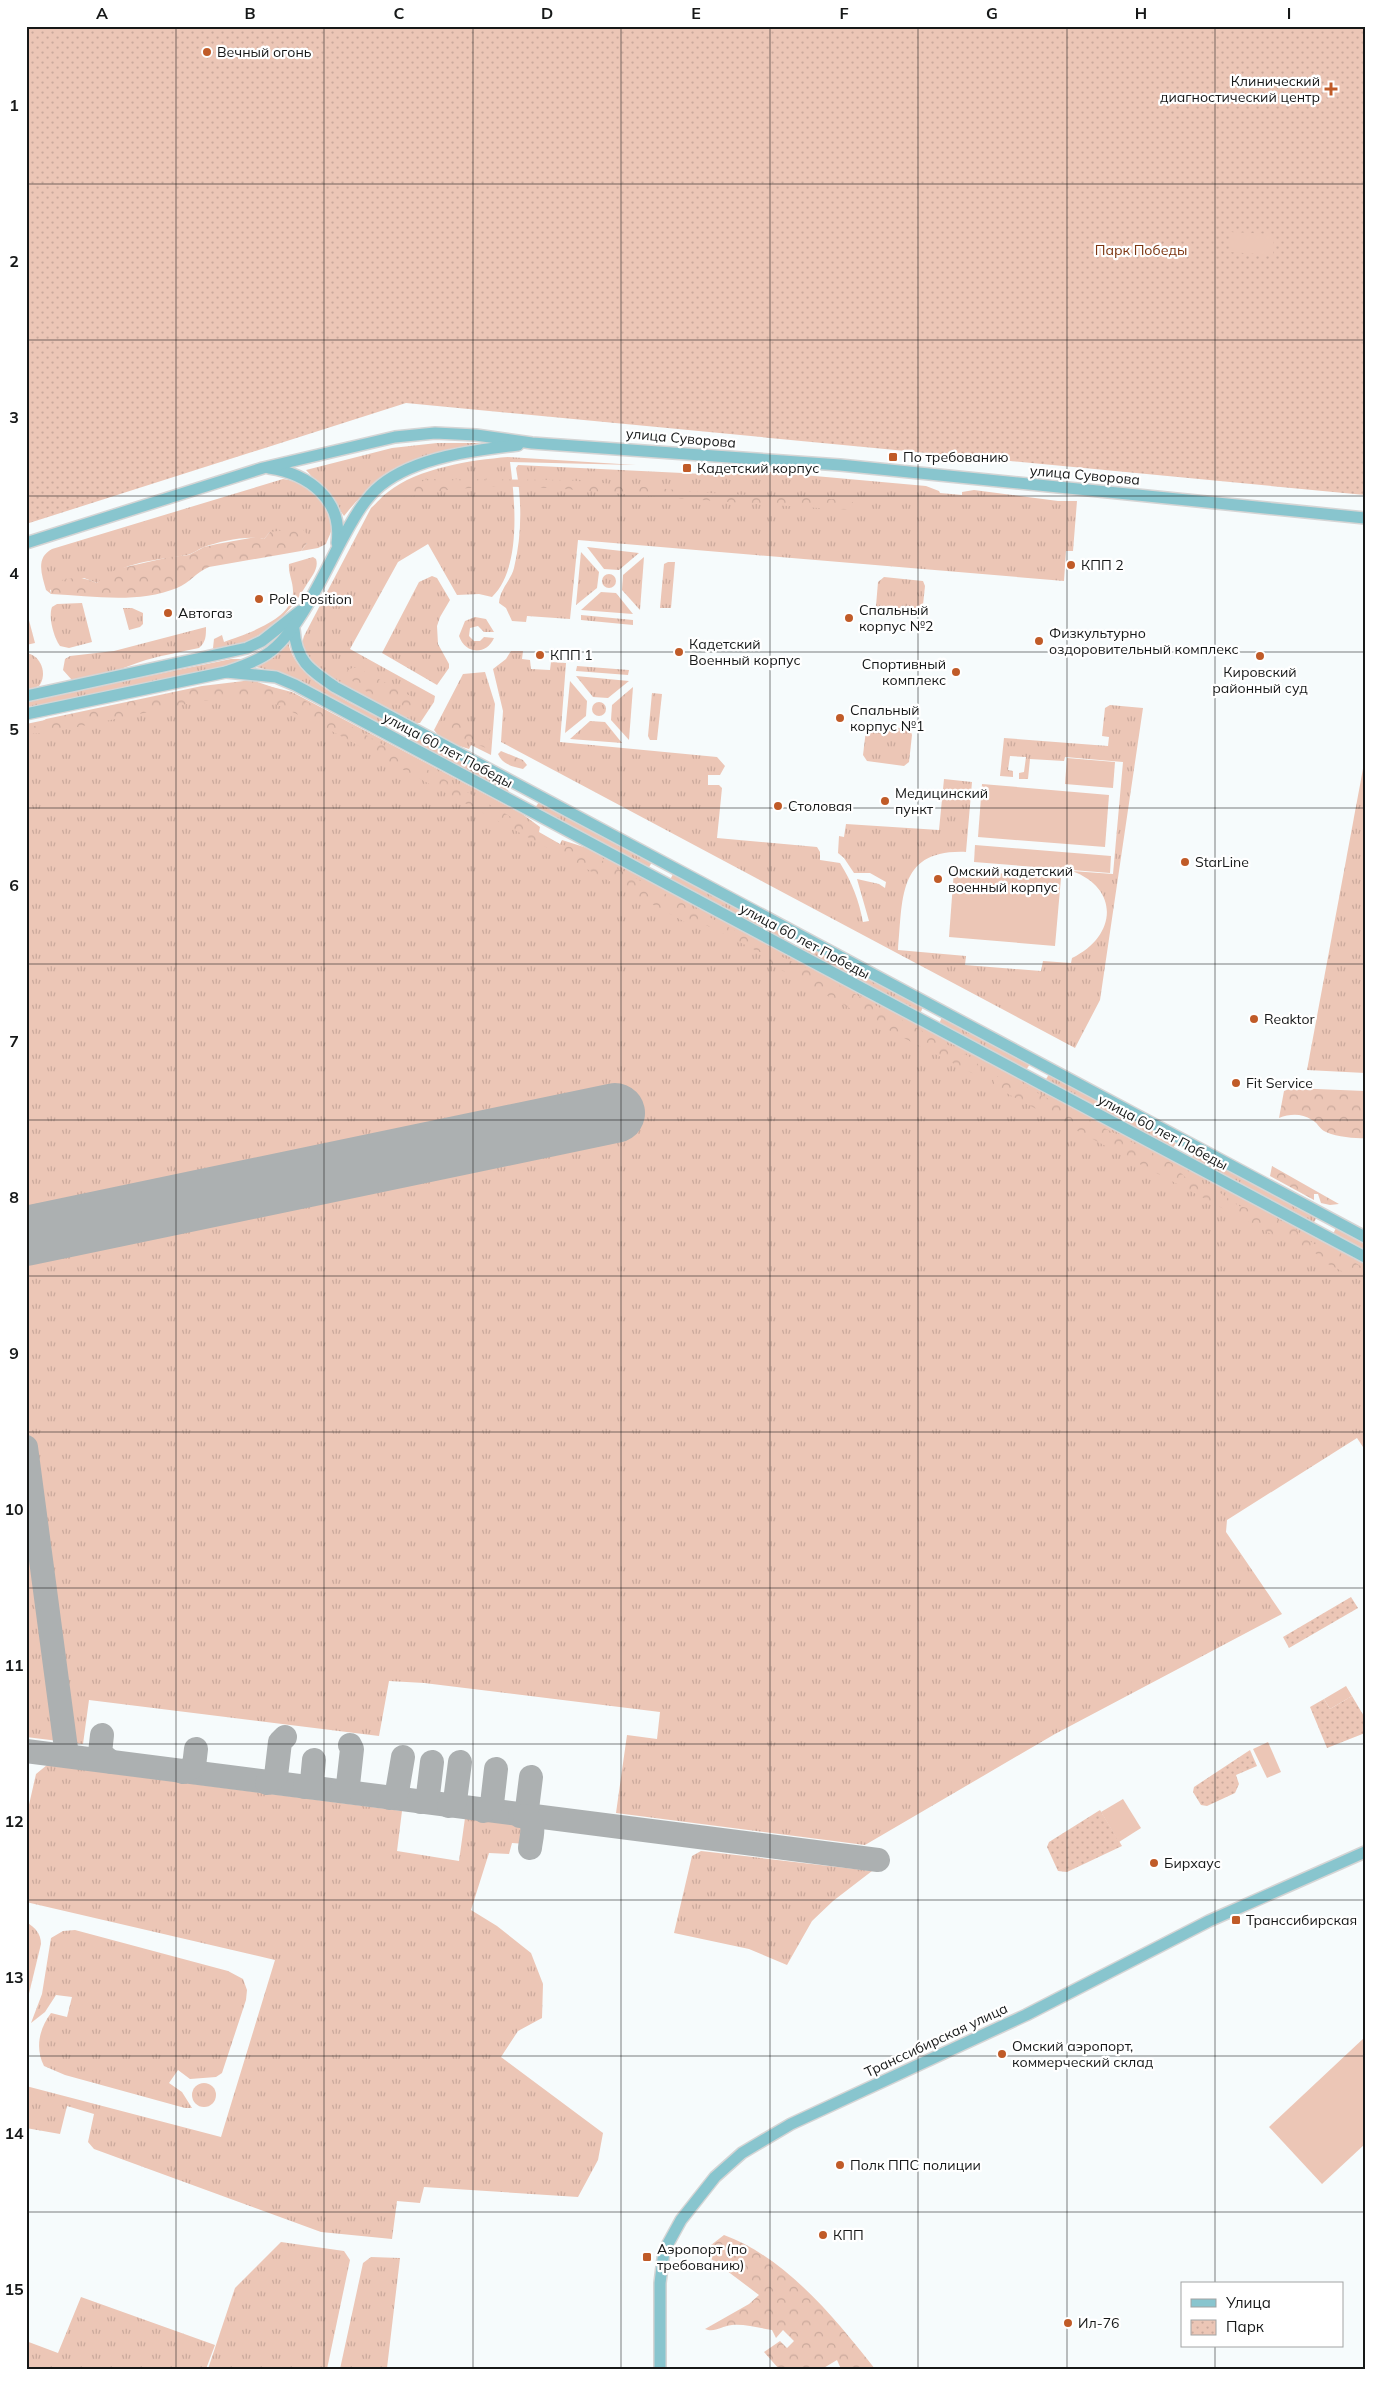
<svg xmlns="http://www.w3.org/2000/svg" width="1391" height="2395" viewBox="0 0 1391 2395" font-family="Mulish,sans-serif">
	<defs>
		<pattern id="grass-tufts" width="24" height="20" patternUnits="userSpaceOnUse" patternTransform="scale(1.25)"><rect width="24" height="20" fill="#ecc6b6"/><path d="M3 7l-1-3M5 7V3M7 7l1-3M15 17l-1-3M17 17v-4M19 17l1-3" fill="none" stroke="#caa99c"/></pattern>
		<pattern id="forest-crowns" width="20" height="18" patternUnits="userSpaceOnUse" patternTransform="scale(1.25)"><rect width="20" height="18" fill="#ecc6b6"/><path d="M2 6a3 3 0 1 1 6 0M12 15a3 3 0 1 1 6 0" fill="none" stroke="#caa99c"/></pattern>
		<pattern id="park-dots" width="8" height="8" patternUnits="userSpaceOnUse" patternTransform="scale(1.25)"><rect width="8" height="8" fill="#ecc6b6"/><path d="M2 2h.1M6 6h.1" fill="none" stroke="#caa99c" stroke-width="1.8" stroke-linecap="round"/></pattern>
	</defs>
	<rect width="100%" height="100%" fill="#f6fbfc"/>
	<!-- grass -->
	<g fill="url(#grass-tufts)">
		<path d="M437,443H482C423,456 383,466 344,516L332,499L306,470L392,448Z"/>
		<path d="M508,457L636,465L510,462C515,500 522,568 492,597L479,594L457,595L428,544L398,562L350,649L435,696L434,702L420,723H413C390,710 308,673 302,647C302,644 303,639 304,636L371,508C377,503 382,496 388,492C418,468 471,460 508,457Z"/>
		<path d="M518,465L703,474L704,469L726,468L926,486L939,491L940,493L962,495V492L974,490L1058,501H1077L1073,551H1066L1064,581L578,540L570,619L527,616L526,622L512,621L506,608L499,603C500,589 511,580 514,568C522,535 522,501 516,468Z"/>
		<path d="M283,479C304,481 332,503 332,525C332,532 328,538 326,544L318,548L301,551L307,543L270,532L264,539C248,535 220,541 204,547C198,549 193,554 187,555C152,561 126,561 97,583L84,578L50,590L51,594L46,590C42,575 35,558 52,549Z"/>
		<polygon points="587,547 639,553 619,570 604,569"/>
		<polygon points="581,552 599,572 597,588 576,605"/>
		<path d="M313,557L316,559C319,568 312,576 307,584C286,620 259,643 216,650L213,648L214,639L222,635L224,642C245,634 294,620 293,591C293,581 288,573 289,564Z"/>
		<polygon points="644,557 640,610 622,590 623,575"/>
		<polygon points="668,562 675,562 671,608 660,608 664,564"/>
		<circle cx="609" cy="581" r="7"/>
		<polygon points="432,576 437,578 450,600 440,617 437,626 438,644 449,664 449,668 437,685 382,653 419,582"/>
		<polygon points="884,577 923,581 925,586 922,614 917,617 880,613 876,606 878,582"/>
		<polygon points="601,592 616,593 633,614 581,610"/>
		<path d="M82,603L92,642L69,648L60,646C54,638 48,617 52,607L57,604Z"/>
		<polygon points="123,608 132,608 143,613 143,624 140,627 129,630"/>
		<polygon points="26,609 35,643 26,645"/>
		<polygon points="581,615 633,620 633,625 581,620"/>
		<path d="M475,617L486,619L494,632H484L478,626L470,628L469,636L474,641H480L484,637L494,638C486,656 465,654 459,636L465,621Z"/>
		<path d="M206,627C206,636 206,642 199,648C181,652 163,655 146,660C121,668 98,680 71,679L63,670L65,659L70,656L114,651Z"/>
		<path d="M288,641C295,683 356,704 390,723L387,729L277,672L256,667L270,658Z"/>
		<path d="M511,651H523L522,659L530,660L531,669L550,670L551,662L566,663L560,742L717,757L725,766L720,775H708V785H719L722,788L717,838L817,847L820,852V860L840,863C852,882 859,901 863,922L869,921L857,879L879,884L885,888L886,882L870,873H854L844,858L838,853L839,836L844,837L846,824L939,830L944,779L972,782L966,852C897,849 903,899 898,950L966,956L965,965L1041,971L1043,961L1071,963L1072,958C1116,937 1121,889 1072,871L1113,874L1123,762L1065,757L1064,761L1030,759L1028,779H1019V773L1024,772L1026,757L1010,756L1008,770L1013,771V777L1000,776L1004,738L1108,746L1109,737L1102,736L1105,708L1110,705L1143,708L1100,1000L1075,1048L501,742L503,711L493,669L506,659Z"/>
		<path d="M26,653C41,655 48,674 39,686L26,691Z"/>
		<polygon points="231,659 245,659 225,667 26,709 26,701"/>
		<polygon points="577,666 629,670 628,675 576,671"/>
		<path d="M485,672L495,704L491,755L471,745L469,749C457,745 441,741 434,730L463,674Z"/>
		<polygon points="576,676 629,681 608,698 593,697"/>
		<polygon points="570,681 587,701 586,716 565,733"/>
		<polygon points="252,682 292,692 521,813 540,827 539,832 560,844 562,840 587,848 1365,1263 1365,1450 1357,1438 1227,1520 1226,1532 1282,1614 1055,1734 865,1845 616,1813 627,1735 657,1739 660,1712 424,1683 389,1681 379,1736 89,1700 83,1744 26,1737 26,724 98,709"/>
		<polygon points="633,687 629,740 611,720 612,705"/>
		<polygon points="652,693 662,694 657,740 650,740 648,736"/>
		<circle cx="599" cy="709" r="7"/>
		<polygon points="590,721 605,722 622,743 570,739"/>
		<polygon points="871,725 910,729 912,735 909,762 904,766 867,761 863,755 866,730"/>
		<polygon points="409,733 510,787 507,793 406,739"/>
		<polygon points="1365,758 1365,1073 1307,1070"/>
		<polygon points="539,802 652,862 648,869 535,808"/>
		<polygon points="673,874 786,934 783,940 670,880"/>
		<polygon points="805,944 923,1007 920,1014 802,951"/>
		<polygon points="942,1017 1030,1064 1026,1070 939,1024"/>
		<polygon points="1049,1074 1176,1142 1173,1149 1045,1081"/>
		<polygon points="1195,1152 1317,1217 1313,1224 1191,1159"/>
		<polygon points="1336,1228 1365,1243 1365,1251 1333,1234"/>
		<polygon points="47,1765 402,1811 397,1851 459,1861 465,1818 528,1826 526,1844 512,1843 509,1854 489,1853 471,1910 497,1926 531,1953 543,1984 542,2018 518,2031 501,2057 603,2133 598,2160 578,2197 424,2187 420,2203 397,2201 392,2239 321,2232 94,2149 88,2142 94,2114 67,2106 60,2134 26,2128 26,2086 221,2137 275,1960 26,1902 26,1818 36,1774"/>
		<polygon points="701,1851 872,1871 833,1901 812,1921 787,1965 749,1949 674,1933 692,1856"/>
		<path d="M26,1922C35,1927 41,1934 41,1944L26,2006Z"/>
		<path d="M75,1930L228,1971L243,1979L247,1990L246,2000L222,2073L216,2077L190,2079L178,2070L169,2083L182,2092L192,2108H185L65,2075L44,2066C35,2048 39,2029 51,2013L67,2017L72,1997L56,1995L45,2012L31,2023L42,1994L51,1938L63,1931Z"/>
		<circle cx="204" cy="2095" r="12"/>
		<polygon points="281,2242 344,2251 350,2260 327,2369 208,2369 235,2288"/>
		<polygon points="371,2257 400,2258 387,2368 392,2369 340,2369 363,2263"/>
		<polygon points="81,2297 215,2345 206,2369 26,2369 26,2341 58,2353"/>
	</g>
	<!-- forest -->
	<g fill="url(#forest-crowns)">
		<path d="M427,479L567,480L711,493L850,500L857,506L851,510C783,506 715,501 646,496C564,489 475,477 394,501L389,498Z"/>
		<path d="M293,529H302L308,535L307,543L301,551L209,567C196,572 190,583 177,588C137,604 93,596 51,594V585C69,577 79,575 97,583L103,577L117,569L170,557L189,555L204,547L217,544L256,537L264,539L270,532Z"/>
		<path d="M352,668H358L416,699V704C397,713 355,689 345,672Z"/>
		<polygon points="252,680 295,695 559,844 582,850 747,937 764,948 763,952 759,952 694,919 685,922 324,727 269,701 247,697 201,701 49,733 26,734 26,727 35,726 46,719 202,686"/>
		<path d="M441,721C458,719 480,729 492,741L489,747L486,748L443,731Z"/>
		<path d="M501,751L523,760L527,765L523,769C512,766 503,765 498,754Z"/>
		<polygon points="771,952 811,970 970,1057 980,1066 981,1073 974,1074 896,1034 769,963"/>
		<polygon points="1001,1074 1177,1166 1180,1172 1187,1179 1213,1188 1239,1206 1260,1211 1295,1228 1304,1238 1318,1246 1329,1246 1365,1269 1365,1283 1326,1263 1313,1251 1299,1249 995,1087 993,1079"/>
		<path d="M1292,1088L1365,1091V1138C1355,1139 1332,1136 1324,1131C1319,1128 1317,1122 1312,1120C1301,1113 1290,1114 1279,1118L1284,1091Z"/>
		<polygon points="1272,1166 1339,1204 1330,1205 1321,1203 1318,1194 1314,1194 1314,1200 1270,1176"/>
		<path d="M724,2235C786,2258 835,2318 875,2369H841L837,2360L822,2369H779L764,2352L780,2341L787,2348L794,2341L783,2330L776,2338L772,2330C759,2328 745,2324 732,2325C721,2326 715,2333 705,2329L749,2304L759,2295L702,2252Z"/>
	</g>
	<!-- park -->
	<g fill="url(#park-dots)">
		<polygon points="26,26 1365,26 1365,495 406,403 26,524"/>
		<polygon points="1351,1597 1358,1608 1289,1648 1283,1637"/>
		<polygon points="1352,1696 1365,1718 1365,1733 1327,1748 1310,1707 1324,1699 1330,1709"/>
		<polygon points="1250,1750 1257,1766 1236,1775 1239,1784 1235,1793 1207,1806 1201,1805 1193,1792 1194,1787"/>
		<polygon points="1100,1810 1122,1846 1067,1872 1058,1871 1047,1847 1049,1842"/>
	</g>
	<!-- pitch -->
	<g fill="#ecc6b6">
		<polygon points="1230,232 1274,234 1273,255 1229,252"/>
		<polygon points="1067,758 1115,762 1113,788 1065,784"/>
		<polygon points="982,784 1109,795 1105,847 978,837"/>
		<polygon points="975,845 1111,856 1110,873 974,862"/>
		<polygon points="954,870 1061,878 1055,946 949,937"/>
		<polygon points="1346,1686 1352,1696 1330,1709 1324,1699"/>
		<polygon points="1268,1742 1281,1772 1267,1778 1253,1749"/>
		<polygon points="1123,1799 1141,1828 1119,1842 1101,1812"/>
		<polygon points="1365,2037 1365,2144 1322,2184 1269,2127"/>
	</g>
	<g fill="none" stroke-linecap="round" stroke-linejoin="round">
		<!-- taxiway -->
		<g stroke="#acb0b1" stroke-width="24">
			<polyline points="26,1447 67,1756"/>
			<polyline points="102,1735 100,1753 111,1762"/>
			<polyline points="26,1751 878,1860"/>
			<polyline points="183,1772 194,1766 196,1749"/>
			<polyline points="267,1783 276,1776 280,1742 285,1737"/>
			<polyline points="305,1787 312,1781 314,1760"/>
			<polyline points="341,1791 348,1785 352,1749 350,1745"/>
			<polyline points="390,1798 397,1792 403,1757"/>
			<polyline points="421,1802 428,1795 432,1762"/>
			<polyline points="449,1806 455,1801 460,1762"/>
			<polyline points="484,1811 492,1804 496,1769"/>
			<polyline points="520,1816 527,1809 531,1777"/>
			<path d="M525,1816C537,1823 531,1837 530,1848"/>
		</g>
		<!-- runway -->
		<polyline stroke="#acb0b1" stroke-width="60" points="26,1236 615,1113"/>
		<!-- major casing -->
		<g stroke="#d5d5d5" stroke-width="14">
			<g id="major">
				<path d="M269,468C309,474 343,500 337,543"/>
				<polyline points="26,543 263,468 395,437 435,433 476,435 532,443 840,465 1365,518"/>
				<path d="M294,629C296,661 310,670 335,687L1365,1237"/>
				<polyline points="226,672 276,677 295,685 1365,1257"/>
				<polyline points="26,696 247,648 262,641 300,611"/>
				<path d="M26,714L226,672C240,667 255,662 267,654C299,633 326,568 345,534C355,516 365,498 381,485C416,457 475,450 518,445"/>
				<polyline points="660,2369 660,2283 664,2251 681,2220 715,2177 742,2153 791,2124 1026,2015 1209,1921 1365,1852"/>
			</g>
		</g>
		<!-- major -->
		<use href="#major" stroke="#88c5ce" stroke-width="11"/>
	</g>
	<!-- grid -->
	<path fill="none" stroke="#161818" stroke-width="1" stroke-opacity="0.55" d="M176,26V2369M324,26V2369M473,26V2369M621,26V2369M770,26V2369M918,26V2369M1067,26V2369M1215,26V2284M26,184H1365M26,340H1365M26,496H1365M26,652H1365M26,808H1365M26,964H1365M26,1120H1365M26,1276H1365M26,1432H1365M26,1588H1365M26,1744H1365M26,1900H1365M26,2056H1365M26,2212H1365M1215,2346V2369"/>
	<!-- markers -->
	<g fill="#c05b28" stroke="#fff" stroke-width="2">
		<circle cx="207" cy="52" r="5"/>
		<path d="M1328.5 81.5h5v5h5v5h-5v5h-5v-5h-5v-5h5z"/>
		<rect x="888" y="452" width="10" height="10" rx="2.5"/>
		<rect x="682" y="463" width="10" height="10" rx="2.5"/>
		<circle cx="1071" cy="565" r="5"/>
		<circle cx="259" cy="599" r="5"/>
		<circle cx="168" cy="613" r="5"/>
		<circle cx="849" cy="618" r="5"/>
		<circle cx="1039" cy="641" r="5"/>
		<circle cx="679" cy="652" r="5"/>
		<circle cx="540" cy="655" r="5"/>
		<circle cx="1260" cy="656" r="5"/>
		<circle cx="956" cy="672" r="5"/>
		<circle cx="840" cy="718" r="5"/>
		<circle cx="885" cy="801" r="5"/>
		<circle cx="778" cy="806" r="5"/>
		<circle cx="1185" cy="862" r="5"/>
		<circle cx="938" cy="879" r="5"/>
		<circle cx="1254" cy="1019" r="5"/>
		<circle cx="1236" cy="1083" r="5"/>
		<circle cx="1154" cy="1863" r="5"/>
		<rect x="1231" y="1915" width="10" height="10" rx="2.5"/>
		<circle cx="1002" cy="2054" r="5"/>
		<circle cx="840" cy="2165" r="5"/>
		<circle cx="823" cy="2235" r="5"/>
		<rect x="642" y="2252" width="10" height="10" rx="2.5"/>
		<circle cx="1068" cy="2323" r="5"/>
	</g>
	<g text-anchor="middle" stroke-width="4.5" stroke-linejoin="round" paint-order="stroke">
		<!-- poi labels -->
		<g font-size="14" fill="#161818" stroke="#fff" text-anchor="start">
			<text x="217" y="57">Вечный огонь</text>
			<text x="1320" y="86" text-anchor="end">Клинический<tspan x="1320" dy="16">диагностический центр</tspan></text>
			<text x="903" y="462">По требованию</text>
			<text x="697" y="473">Кадетский корпус</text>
			<text x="1081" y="570">КПП 2</text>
			<text x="269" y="604">Pole Position</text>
			<text x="859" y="615">Спальный<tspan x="859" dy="16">корпус №2</tspan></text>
			<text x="178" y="618">Автогаз</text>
			<text x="1049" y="638">Физкультурно<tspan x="1049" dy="16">оздоровительный комплекс</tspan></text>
			<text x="689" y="649">Кадетский<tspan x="689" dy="16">Военный корпус</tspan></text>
			<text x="550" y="660">КПП 1</text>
			<text x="946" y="669" text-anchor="end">Спортивный<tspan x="946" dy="16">комплекс</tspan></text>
			<text x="1260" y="677" text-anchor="middle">Кировский<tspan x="1260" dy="16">районный суд</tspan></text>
			<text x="850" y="715">Спальный<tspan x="850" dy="16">корпус №1</tspan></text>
			<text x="895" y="798">Медицинский<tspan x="895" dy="16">пункт</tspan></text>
			<text x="788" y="811">Столовая</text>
			<text x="1195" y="867">StarLine</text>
			<text x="948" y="876">Омский кадетский<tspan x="948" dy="16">военный корпус</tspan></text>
			<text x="1264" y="1024">Reaktor</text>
			<text x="1246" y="1088">Fit Service</text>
			<text x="1164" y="1868">Бирхаус</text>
			<text x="1246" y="1925">Транссибирская</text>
			<text x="1012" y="2051">Омский аэропорт,<tspan x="1012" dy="16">коммерческий склад</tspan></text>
			<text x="850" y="2170">Полк ППС полиции</text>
			<text x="833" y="2240">КПП</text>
			<text x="657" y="2254">Аэропорт (по<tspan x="657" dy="16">требованию)</tspan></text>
			<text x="1078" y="2328">Ил-76</text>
		</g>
		<!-- park labels -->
		<g font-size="14" fill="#7b3510" stroke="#fff">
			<text x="1141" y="255">Парк Победы</text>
		</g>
		<!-- street labels -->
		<g font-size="14" fill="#161818" stroke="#fff">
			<text transform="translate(681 438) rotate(5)" y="5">улица Суворова</text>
			<text transform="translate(1085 475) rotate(5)" y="5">улица Суворова</text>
			<text transform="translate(448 750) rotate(28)" y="5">улица 60 лет Победы</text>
			<text transform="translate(805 941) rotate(28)" y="5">улица 60 лет Победы</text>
			<text transform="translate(1163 1132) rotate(28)" y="5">улица 60 лет Победы</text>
			<text transform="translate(936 2040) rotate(-25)" y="5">Транссибирская улица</text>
		</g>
	</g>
	<!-- border -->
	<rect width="1391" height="2395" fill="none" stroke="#ffffff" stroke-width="55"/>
	<!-- legend -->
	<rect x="1181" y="2282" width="162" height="65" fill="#ffffff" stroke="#a2a3a3"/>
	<rect x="1191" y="2299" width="25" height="8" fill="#88c5ce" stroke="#a2a3a3"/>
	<text x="1226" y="2308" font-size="15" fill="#161818">Улица</text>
	<rect x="1191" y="2320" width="25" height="15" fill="url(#park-dots)" stroke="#a2a3a3"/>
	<text x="1226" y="2332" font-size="15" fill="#161818">Парк</text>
	<rect x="28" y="28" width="1336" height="2340" fill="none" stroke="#161818" stroke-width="2"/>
	<g font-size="16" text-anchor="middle" font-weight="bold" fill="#161818">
		<text x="102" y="19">A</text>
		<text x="250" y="19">B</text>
		<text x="399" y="19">C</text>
		<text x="547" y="19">D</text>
		<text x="696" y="19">E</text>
		<text x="844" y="19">F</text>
		<text x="992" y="19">G</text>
		<text x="1141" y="19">H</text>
		<text x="1289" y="19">I</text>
		<text x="14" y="111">1</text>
		<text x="14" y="267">2</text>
		<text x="14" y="423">3</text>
		<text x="14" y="579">4</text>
		<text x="14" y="735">5</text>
		<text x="14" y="891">6</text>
		<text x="14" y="1047">7</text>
		<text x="14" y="1203">8</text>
		<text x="14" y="1359">9</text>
		<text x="14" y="1515">10</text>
		<text x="14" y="1671">11</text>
		<text x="14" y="1827">12</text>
		<text x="14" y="1983">13</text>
		<text x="14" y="2139">14</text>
		<text x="14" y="2295">15</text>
	</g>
</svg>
